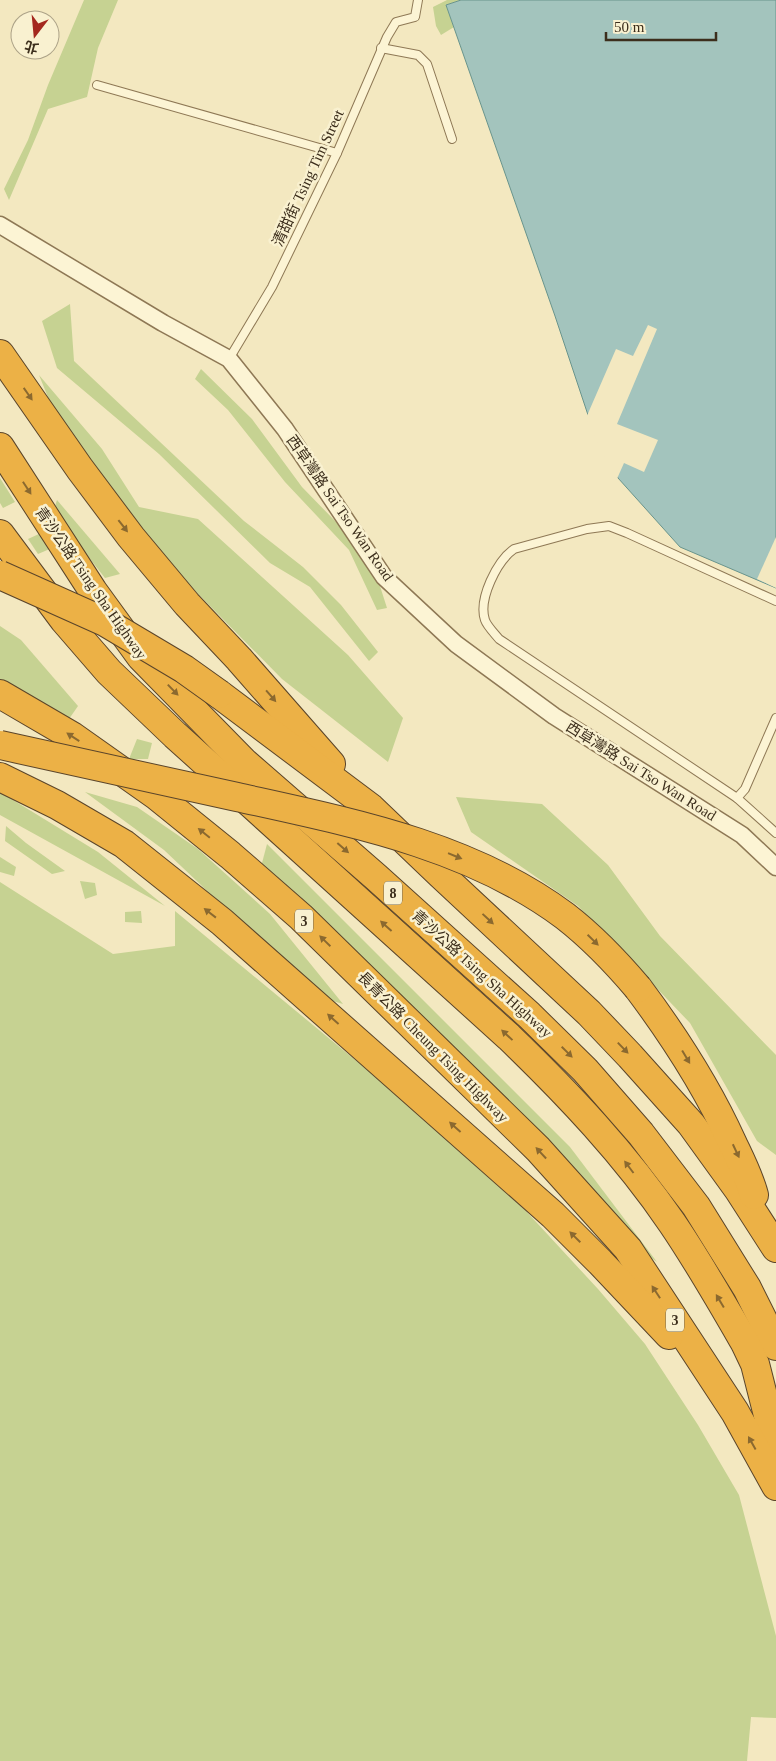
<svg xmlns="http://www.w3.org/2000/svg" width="776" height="1761" viewBox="0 0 776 1761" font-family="'Times New Roman','Noto Sans TC',serif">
	<rect width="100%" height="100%" fill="#f3e8c0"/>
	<!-- green -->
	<g fill="#c6d292">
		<polygon points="84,0 118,0 98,48 87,97 48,109 9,200 4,189 28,140 48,85"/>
		<polygon points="447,0 461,0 446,5 454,27 441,35 436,26 433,7"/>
		<polygon points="70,304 74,361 244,521 303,567 341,605 378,652 369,661 310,587 270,563 159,454 57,368 42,321"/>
		<polygon points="201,369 252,419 302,487 371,558 387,608 377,610 349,550 285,482 228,410 195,379"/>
		<polygon points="39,375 102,449 139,507 198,519 348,655 403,718 388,762 282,679 137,532 67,444"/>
		<polygon points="0,478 15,502 3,508 0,503"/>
		<polygon points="57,500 120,574 105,578 53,512"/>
		<polygon points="41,533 52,548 38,554 28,539"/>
		<polygon points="0,626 21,640 78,706 69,719 20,694 0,680"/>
		<polygon points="137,739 152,743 148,759 129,759"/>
		<polygon points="0,792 98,852 165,906 0,815"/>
		<polygon points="85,792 137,807 198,849 270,914 343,1004 326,999 242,928 201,885 164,850"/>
		<polygon points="456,797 542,804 608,865 660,936 776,1055 776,1155 757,1141 690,1023 578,906 471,832"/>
		<polygon points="6,826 26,843 65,871 52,874 5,841"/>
		<polygon points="267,844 570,1147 657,1262 624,1238 262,863"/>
		<polygon points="0,857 16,867 14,876 0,872"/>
		<polygon points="80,881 95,883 97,895 85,899"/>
		<polygon points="0,882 113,954 175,946 175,911 394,1092 525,1210 598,1289 645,1344 698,1425 739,1495 776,1636 776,1718 751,1717 747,1761 0,1761"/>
		<polygon points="141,911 142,923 125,922 125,912"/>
	</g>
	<!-- water -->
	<polygon fill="#a3c4bd" stroke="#69948c" points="461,0 776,0 776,588 680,547 618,478 588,415 555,316 446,5"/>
	<!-- pier -->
	<g fill="#f3e8c0">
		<polygon points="648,325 657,329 617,424 658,440 644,472 624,463 616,481 586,418 616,349 633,356"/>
		<polygon points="776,537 776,588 757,579"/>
	</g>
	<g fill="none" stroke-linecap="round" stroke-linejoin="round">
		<!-- service casing -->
		<g stroke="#8e7855" stroke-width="10">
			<g id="service">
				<polyline points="381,48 418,55 427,64 452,139"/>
				<polyline points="97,85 337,153"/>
				<polyline points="229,359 272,287 337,153 387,37 396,22 415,17 418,0"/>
				<path d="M776,601L627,533L609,526L587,529L514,549C497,561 478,599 485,620C487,626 495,634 499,639L737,798L776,833"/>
				<polyline points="737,798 745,789 776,718"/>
			</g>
		</g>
		<!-- minor casing -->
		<g stroke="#8e7855" stroke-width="19">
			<polyline id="minor" points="0,225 163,323 229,359 285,429 384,577 456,644 554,716 742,835 776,867"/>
		</g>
		<!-- motorway casing -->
		<g stroke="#5b452a" stroke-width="30">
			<g id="motorway">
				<polyline points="0,354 80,469 131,537 187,604 239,659 331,764"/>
				<polyline points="0,447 93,591 141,657 244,762 376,877 529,1015 585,1070 641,1134 696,1206 747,1288 776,1346"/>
				<path d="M0,534L64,620L109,672L175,735L509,1037C568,1094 625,1154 672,1223C698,1261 722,1303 745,1343L755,1364L776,1447"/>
				<polyline points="0,694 72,736 157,796 230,855 301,917 538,1149 628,1249 735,1412 776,1486"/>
				<polyline points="219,694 371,808 440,874 589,1013 630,1056 691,1124 738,1189 776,1248"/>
				<polyline points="0,777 57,805 124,844 222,922 553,1215 600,1262 669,1335"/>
				<path d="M638,988C674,1036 707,1087 732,1142C740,1159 749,1176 754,1195"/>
			</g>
		</g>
		<!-- service -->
		<use href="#service" stroke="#fcf4d4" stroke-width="8"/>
		<!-- minor -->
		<use href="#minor" stroke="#fcf4d4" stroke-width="16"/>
		<!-- motorway -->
		<use href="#motorway" stroke="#ecb146" stroke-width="28"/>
		<!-- motorway-bridge casing -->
		<g stroke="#5b452a" stroke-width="30" stroke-linecap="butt">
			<g id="motorway-bridge">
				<polyline points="0,575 105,622 184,669 219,694"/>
				<path d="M0,745C79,762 158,779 237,797C350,822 470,845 565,916C592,937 616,962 638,988"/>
			</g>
		</g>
		<!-- motorway-bridge -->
		<use href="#motorway-bridge" stroke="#ecb146" stroke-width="28"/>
	</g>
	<!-- one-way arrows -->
	<defs><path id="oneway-solid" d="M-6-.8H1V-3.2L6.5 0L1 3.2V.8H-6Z" transform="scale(1.25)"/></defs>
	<g fill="#8b692f">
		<use href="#oneway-solid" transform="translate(28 394) rotate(55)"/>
		<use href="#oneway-solid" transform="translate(27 488) rotate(57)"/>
		<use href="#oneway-solid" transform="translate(123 526) rotate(52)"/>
		<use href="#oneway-solid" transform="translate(173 690) rotate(46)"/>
		<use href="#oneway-solid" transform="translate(271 696) rotate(49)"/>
		<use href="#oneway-solid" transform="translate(73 737) rotate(-147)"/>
		<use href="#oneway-solid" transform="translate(204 833) rotate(-141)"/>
		<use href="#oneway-solid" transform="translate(343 848) rotate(41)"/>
		<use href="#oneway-solid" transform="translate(455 856) rotate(22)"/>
		<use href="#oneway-solid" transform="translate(210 913) rotate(-142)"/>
		<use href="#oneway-solid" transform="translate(488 919) rotate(43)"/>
		<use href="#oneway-solid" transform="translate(386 926) rotate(-138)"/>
		<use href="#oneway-solid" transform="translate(593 940) rotate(44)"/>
		<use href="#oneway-solid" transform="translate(325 941) rotate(-136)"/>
		<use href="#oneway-solid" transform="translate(333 1019) rotate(-138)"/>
		<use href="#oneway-solid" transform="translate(507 1035) rotate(-137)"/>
		<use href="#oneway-solid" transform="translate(623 1048) rotate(46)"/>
		<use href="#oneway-solid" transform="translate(567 1052) rotate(45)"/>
		<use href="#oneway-solid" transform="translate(686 1057) rotate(59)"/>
		<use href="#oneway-solid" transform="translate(455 1127) rotate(-138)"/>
		<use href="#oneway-solid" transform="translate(736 1151) rotate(65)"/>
		<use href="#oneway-solid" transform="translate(541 1153) rotate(-133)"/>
		<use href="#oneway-solid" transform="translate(629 1167) rotate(-127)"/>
		<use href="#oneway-solid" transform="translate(575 1237) rotate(-135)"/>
		<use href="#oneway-solid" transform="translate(656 1292) rotate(-123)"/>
		<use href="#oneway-solid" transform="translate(720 1301) rotate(-121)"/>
		<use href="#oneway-solid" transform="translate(752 1443) rotate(-119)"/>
	</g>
	<g text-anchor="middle" stroke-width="5" stroke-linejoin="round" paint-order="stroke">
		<!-- shield labels -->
		<g fill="#f9f1d0" stroke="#756852" stroke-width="1">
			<rect x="384" y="881.5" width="18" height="23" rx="4"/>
			<rect x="295" y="909.5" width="18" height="23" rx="4"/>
			<rect x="666" y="1308.5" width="18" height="23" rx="4"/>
		</g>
		<g font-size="14" font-weight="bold" fill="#3c2e1c">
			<text x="393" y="898">8</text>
			<text x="304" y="926">3</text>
			<text x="675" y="1325">3</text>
		</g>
		<!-- street labels -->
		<g font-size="15" fill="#3c2e1c" stroke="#f9f1d0">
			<text transform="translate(308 178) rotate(-65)" y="5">清甜街 Tsing Tim Street</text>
			<text transform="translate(340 508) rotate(55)" y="5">西草灣路 Sai Tso Wan Road</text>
			<text transform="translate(91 583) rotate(55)" y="5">青沙公路 Tsing Sha Highway</text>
			<text transform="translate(641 771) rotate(32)" y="5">西草灣路 Sai Tso Wan Road</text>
			<text transform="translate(482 974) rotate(42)" y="5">青沙公路 Tsing Sha Highway</text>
			<text transform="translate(433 1047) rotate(45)" y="5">長青公路 Cheung Tsing Highway</text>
		</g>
	</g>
	<!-- north arrow -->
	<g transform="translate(35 35) rotate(196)"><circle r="24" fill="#f9f1d0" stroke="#ada388"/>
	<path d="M0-4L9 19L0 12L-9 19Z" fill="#a4281e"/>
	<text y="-8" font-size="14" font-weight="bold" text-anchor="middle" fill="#3c2e1c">北</text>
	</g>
	<!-- scale -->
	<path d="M606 32v8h110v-8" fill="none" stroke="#3c2e1c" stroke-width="2.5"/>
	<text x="614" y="32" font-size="15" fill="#3c2e1c" stroke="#f9f1d0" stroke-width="4" paint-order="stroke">50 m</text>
</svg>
